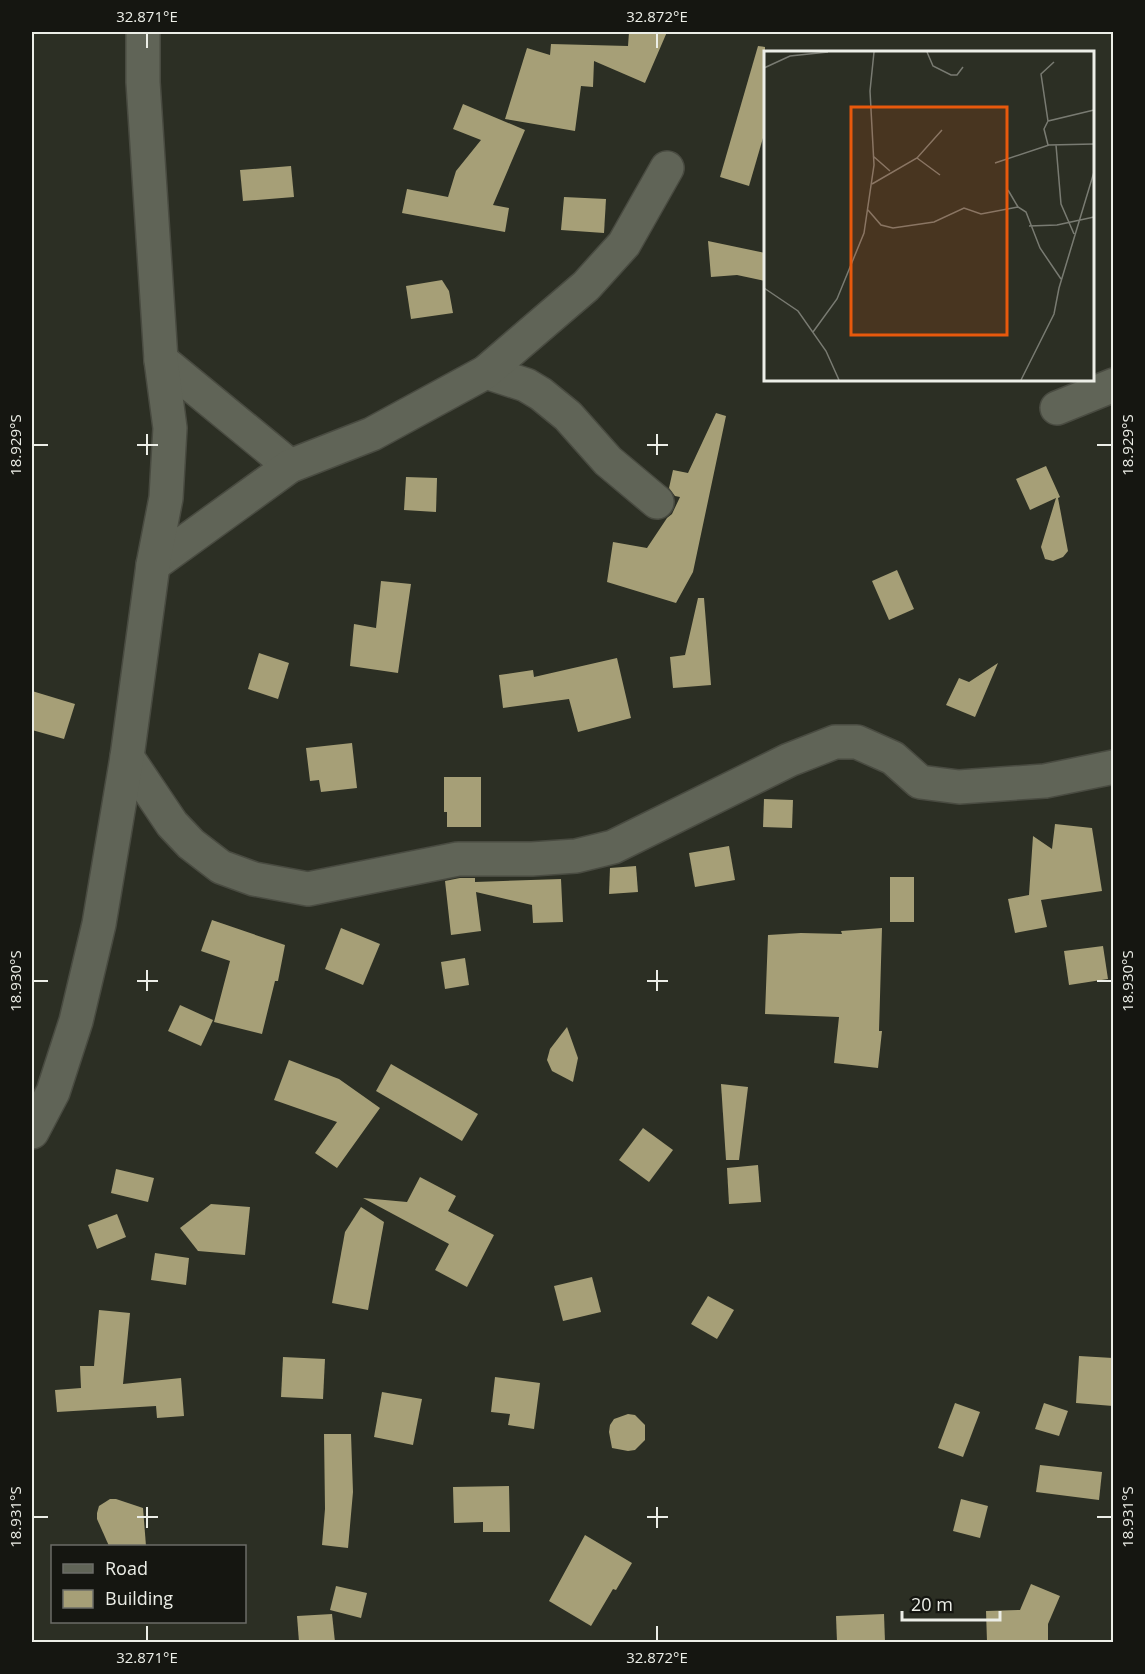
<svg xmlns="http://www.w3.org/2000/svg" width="1145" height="1674" viewBox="0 0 1145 1674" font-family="'Open Sans',sans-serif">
	<rect width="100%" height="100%" fill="#2c2f24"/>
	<!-- building -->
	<g fill="#a69f77">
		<polygon points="629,32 667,32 645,83 594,61 593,87 581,86 575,131 505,119 527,48 550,55 551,44 628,46"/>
		<polygon points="758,46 765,47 765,131 749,186 720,177"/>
		<polygon points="463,104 525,130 493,205 509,208 505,232 402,213 407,189 448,197 456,171 481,140 453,129"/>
		<polygon points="291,166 294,197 243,201 240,170"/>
		<polygon points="564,197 606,199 604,233 561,230"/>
		<polygon points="708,241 765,253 765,281 737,275 711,277"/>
		<polygon points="442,280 449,291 453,313 411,319 406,286"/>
		<polygon points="716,413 726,416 693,572 676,603 607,582 613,542 647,548 667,518 672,514 680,497 675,496 669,488 673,470 688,473"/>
		<polygon points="1046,466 1060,497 1058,498 1068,551 1063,557 1053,561 1045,559 1041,547 1056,498 1030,510 1016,479"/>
		<polygon points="406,477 437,478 436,512 404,510"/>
		<polygon points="897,570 914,609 889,620 872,581"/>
		<polygon points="381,581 411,584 398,673 350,666 354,624 376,628"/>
		<polygon points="698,598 704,598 711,685 673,688 670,657 685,655"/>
		<polygon points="259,653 289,663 278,699 248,689"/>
		<polygon points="617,658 631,718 578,732 569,699 503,708 499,675 533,670 534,677"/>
		<polygon points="998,663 975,717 946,705 959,678 969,682"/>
		<polygon points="32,691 75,704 64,739 32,730"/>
		<polygon points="352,743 357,788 321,792 319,780 310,781 306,748"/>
		<polygon points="444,777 481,777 481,827 447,827 447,812 444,812"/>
		<polygon points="764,799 793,800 792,828 763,827"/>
		<polygon points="1055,824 1092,828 1102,891 1041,900 1047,927 1015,933 1008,899 1029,895 1033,836 1052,849"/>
		<polygon points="729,846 735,880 695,887 689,853"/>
		<polygon points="636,866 638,892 609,894 610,868"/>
		<rect x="890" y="877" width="24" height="45"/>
		<polygon points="460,878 475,878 475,882 561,879 563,922 533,923 532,905 476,892 481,931 451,935 445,881"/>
		<polygon points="212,920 285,945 278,981 275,981 262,1034 214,1022 230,961 201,951"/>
		<polygon points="341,928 380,944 363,985 325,969"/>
		<polygon points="882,928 879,1031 882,1031 878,1068 834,1063 839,1017 765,1014 768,935 801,933 842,934 841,931"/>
		<polygon points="1103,946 1108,979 1069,985 1064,951"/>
		<polygon points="465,958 469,985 445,989 441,962"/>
		<polygon points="180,1005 213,1020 201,1046 168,1031"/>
		<polygon points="567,1027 578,1058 573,1082 552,1071 547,1060 550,1049"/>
		<polygon points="289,1060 339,1079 380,1108 337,1168 315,1153 337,1122 274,1100"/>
		<polygon points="391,1064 478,1114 462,1141 376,1091"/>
		<polygon points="721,1084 748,1087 739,1160 726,1160"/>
		<polygon points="643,1128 673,1150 649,1182 619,1160"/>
		<polygon points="758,1165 761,1202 729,1204 727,1168"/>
		<polygon points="116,1169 154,1178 148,1202 111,1193"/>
		<polygon points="420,1177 456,1196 448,1211 494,1235 467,1287 435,1270 449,1244 363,1198 407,1202"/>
		<polygon points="211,1204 250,1207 245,1255 198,1251 180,1228"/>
		<polygon points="361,1207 384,1222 368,1310 332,1303 345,1232"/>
		<polygon points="117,1214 126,1237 97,1249 88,1225"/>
		<polygon points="155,1253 189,1258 186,1285 151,1280"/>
		<polygon points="592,1277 601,1312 563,1321 554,1286"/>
		<polygon points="708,1296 734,1310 717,1339 691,1324"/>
		<polygon points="99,1310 130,1313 123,1384 181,1378 184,1416 157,1418 156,1406 57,1412 55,1390 81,1388 80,1366 94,1366"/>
		<polygon points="1079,1356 1113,1358 1113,1406 1076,1403"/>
		<polygon points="283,1357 325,1359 323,1399 281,1397"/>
		<polygon points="495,1377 540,1383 534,1429 508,1425 510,1414 491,1412"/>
		<polygon points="382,1392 422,1399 413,1445 374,1437"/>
		<polygon points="955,1403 980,1412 963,1457 938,1448"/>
		<polygon points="1044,1403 1068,1411 1059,1436 1035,1429"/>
		<polygon points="628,1414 635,1415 645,1425 645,1440 635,1450 628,1451 612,1448 609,1432 610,1425 614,1419"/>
		<polygon points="324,1434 351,1434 353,1492 348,1548 322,1545 325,1509"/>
		<polygon points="1040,1465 1102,1472 1099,1500 1036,1492"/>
		<polygon points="509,1486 510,1532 483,1532 483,1522 454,1523 453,1487"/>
		<polygon points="110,1499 116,1499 143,1508 146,1546 109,1546 97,1519 97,1513 99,1506"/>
		<polygon points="961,1499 988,1506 980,1538 953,1531"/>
		<polygon points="585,1535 632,1563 616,1590 613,1589 591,1626 549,1601"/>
		<polygon points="1031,1584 1060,1596 1048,1624 1048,1642 987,1642 986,1611 1020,1610"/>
		<polygon points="336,1586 367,1593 361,1618 330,1610"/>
		<polygon points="332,1614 335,1642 299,1642 297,1616"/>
		<polygon points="884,1614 885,1642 837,1642 836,1616"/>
	</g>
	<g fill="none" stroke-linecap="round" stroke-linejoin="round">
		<!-- minor casing -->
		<g stroke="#494b41" stroke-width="36">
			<g id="minor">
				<polyline points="161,360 290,466"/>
				<polyline points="486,372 526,385 541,394 568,416 608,461 657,502"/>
				<polyline points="1057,408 1114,385"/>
				<polyline points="153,565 290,466 372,434 486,372 586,286 624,244 667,168"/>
				<polyline points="127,757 172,824 191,844 221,867 254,879 308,889 458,859 532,859 576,856 613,847 789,760 835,742 857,742 893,758 920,782 959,787 1045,781 1114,767"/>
				<polyline points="32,1132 53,1092 76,1021 99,924 127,757 153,565 166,498 170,428 161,360 143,82 143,32"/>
			</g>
		</g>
		<!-- minor -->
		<use href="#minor" stroke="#606457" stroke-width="33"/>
	</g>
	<!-- ticks -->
	<path fill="none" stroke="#eceee7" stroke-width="2" d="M147,33V48M657,33V48M147,434V455M657,434V455M33,445H48M137,445H158M647,445H668M1097,445H1112M147,970V991M657,970V991M33,981H48M137,981H158M647,981H668M1097,981H1112M147,1507V1528M657,1507V1528M33,1517H48M137,1517H158M647,1517H668M1097,1517H1112M147,1626V1641M657,1626V1641"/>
	<!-- overview -->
	<g transform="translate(764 51)">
		<rect width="330" height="330" fill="#2c2f24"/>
		<path fill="none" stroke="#797b72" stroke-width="1.5" d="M163,1L169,15L187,24H193L199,16M290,11L277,23L284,70L330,59M0,17L26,5L64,1M284,70L280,78L284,94M292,94L297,153L310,183M109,105L126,120M153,107L176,124M231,112L285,94L330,93M108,133L153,107L178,79M244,139L254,156L262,161L276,197L297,228M104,159L117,174L129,177L170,171L200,157L217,163L254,156M265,175L293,174L330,166M0,237L34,260L62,300L75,329M49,281L73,248L100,182L110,114L106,40L110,1M257,329L290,263L295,237L330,121"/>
		<path fill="#e8590c" fill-opacity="0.15" stroke="#e8590c" stroke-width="3" d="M87,56H243V284H87Z"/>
		<rect width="330" height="330" fill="none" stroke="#eceee7" stroke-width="3"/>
	</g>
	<!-- border -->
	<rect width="1145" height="1674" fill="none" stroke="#151611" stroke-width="66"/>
	<!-- legend -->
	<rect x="51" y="1545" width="195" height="78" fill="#151611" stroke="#6b6c67" stroke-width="1.5"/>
	<rect x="63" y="1564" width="30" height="9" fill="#606457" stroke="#6b6c67" stroke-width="1.5"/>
	<text x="105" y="1575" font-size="18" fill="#eceee7">Road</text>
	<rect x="63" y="1590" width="30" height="18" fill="#a69f77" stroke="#6b6c67" stroke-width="1.5"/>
	<text x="105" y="1605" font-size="18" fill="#eceee7">Building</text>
	<!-- scale -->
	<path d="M902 1611v9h98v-9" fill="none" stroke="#eceee7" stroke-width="3"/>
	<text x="911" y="1611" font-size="18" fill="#eceee7" stroke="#151611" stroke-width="4.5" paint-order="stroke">20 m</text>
	<rect x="33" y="33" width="1079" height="1608" fill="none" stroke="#eceee7" stroke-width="2"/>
	<g font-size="15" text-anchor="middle" fill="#eceee7">
		<text x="147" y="22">32.871°E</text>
		<text x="657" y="22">32.872°E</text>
		<text transform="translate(16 445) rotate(-90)" y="5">18.929°S</text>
		<text transform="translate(1128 445) rotate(-90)" y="5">18.929°S</text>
		<text transform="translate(16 981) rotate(-90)" y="5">18.930°S</text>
		<text transform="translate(1128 981) rotate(-90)" y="5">18.930°S</text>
		<text transform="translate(16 1517) rotate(-90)" y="5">18.931°S</text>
		<text transform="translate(1128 1517) rotate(-90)" y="5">18.931°S</text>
		<text x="147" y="1663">32.871°E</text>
		<text x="657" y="1663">32.872°E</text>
	</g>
</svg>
